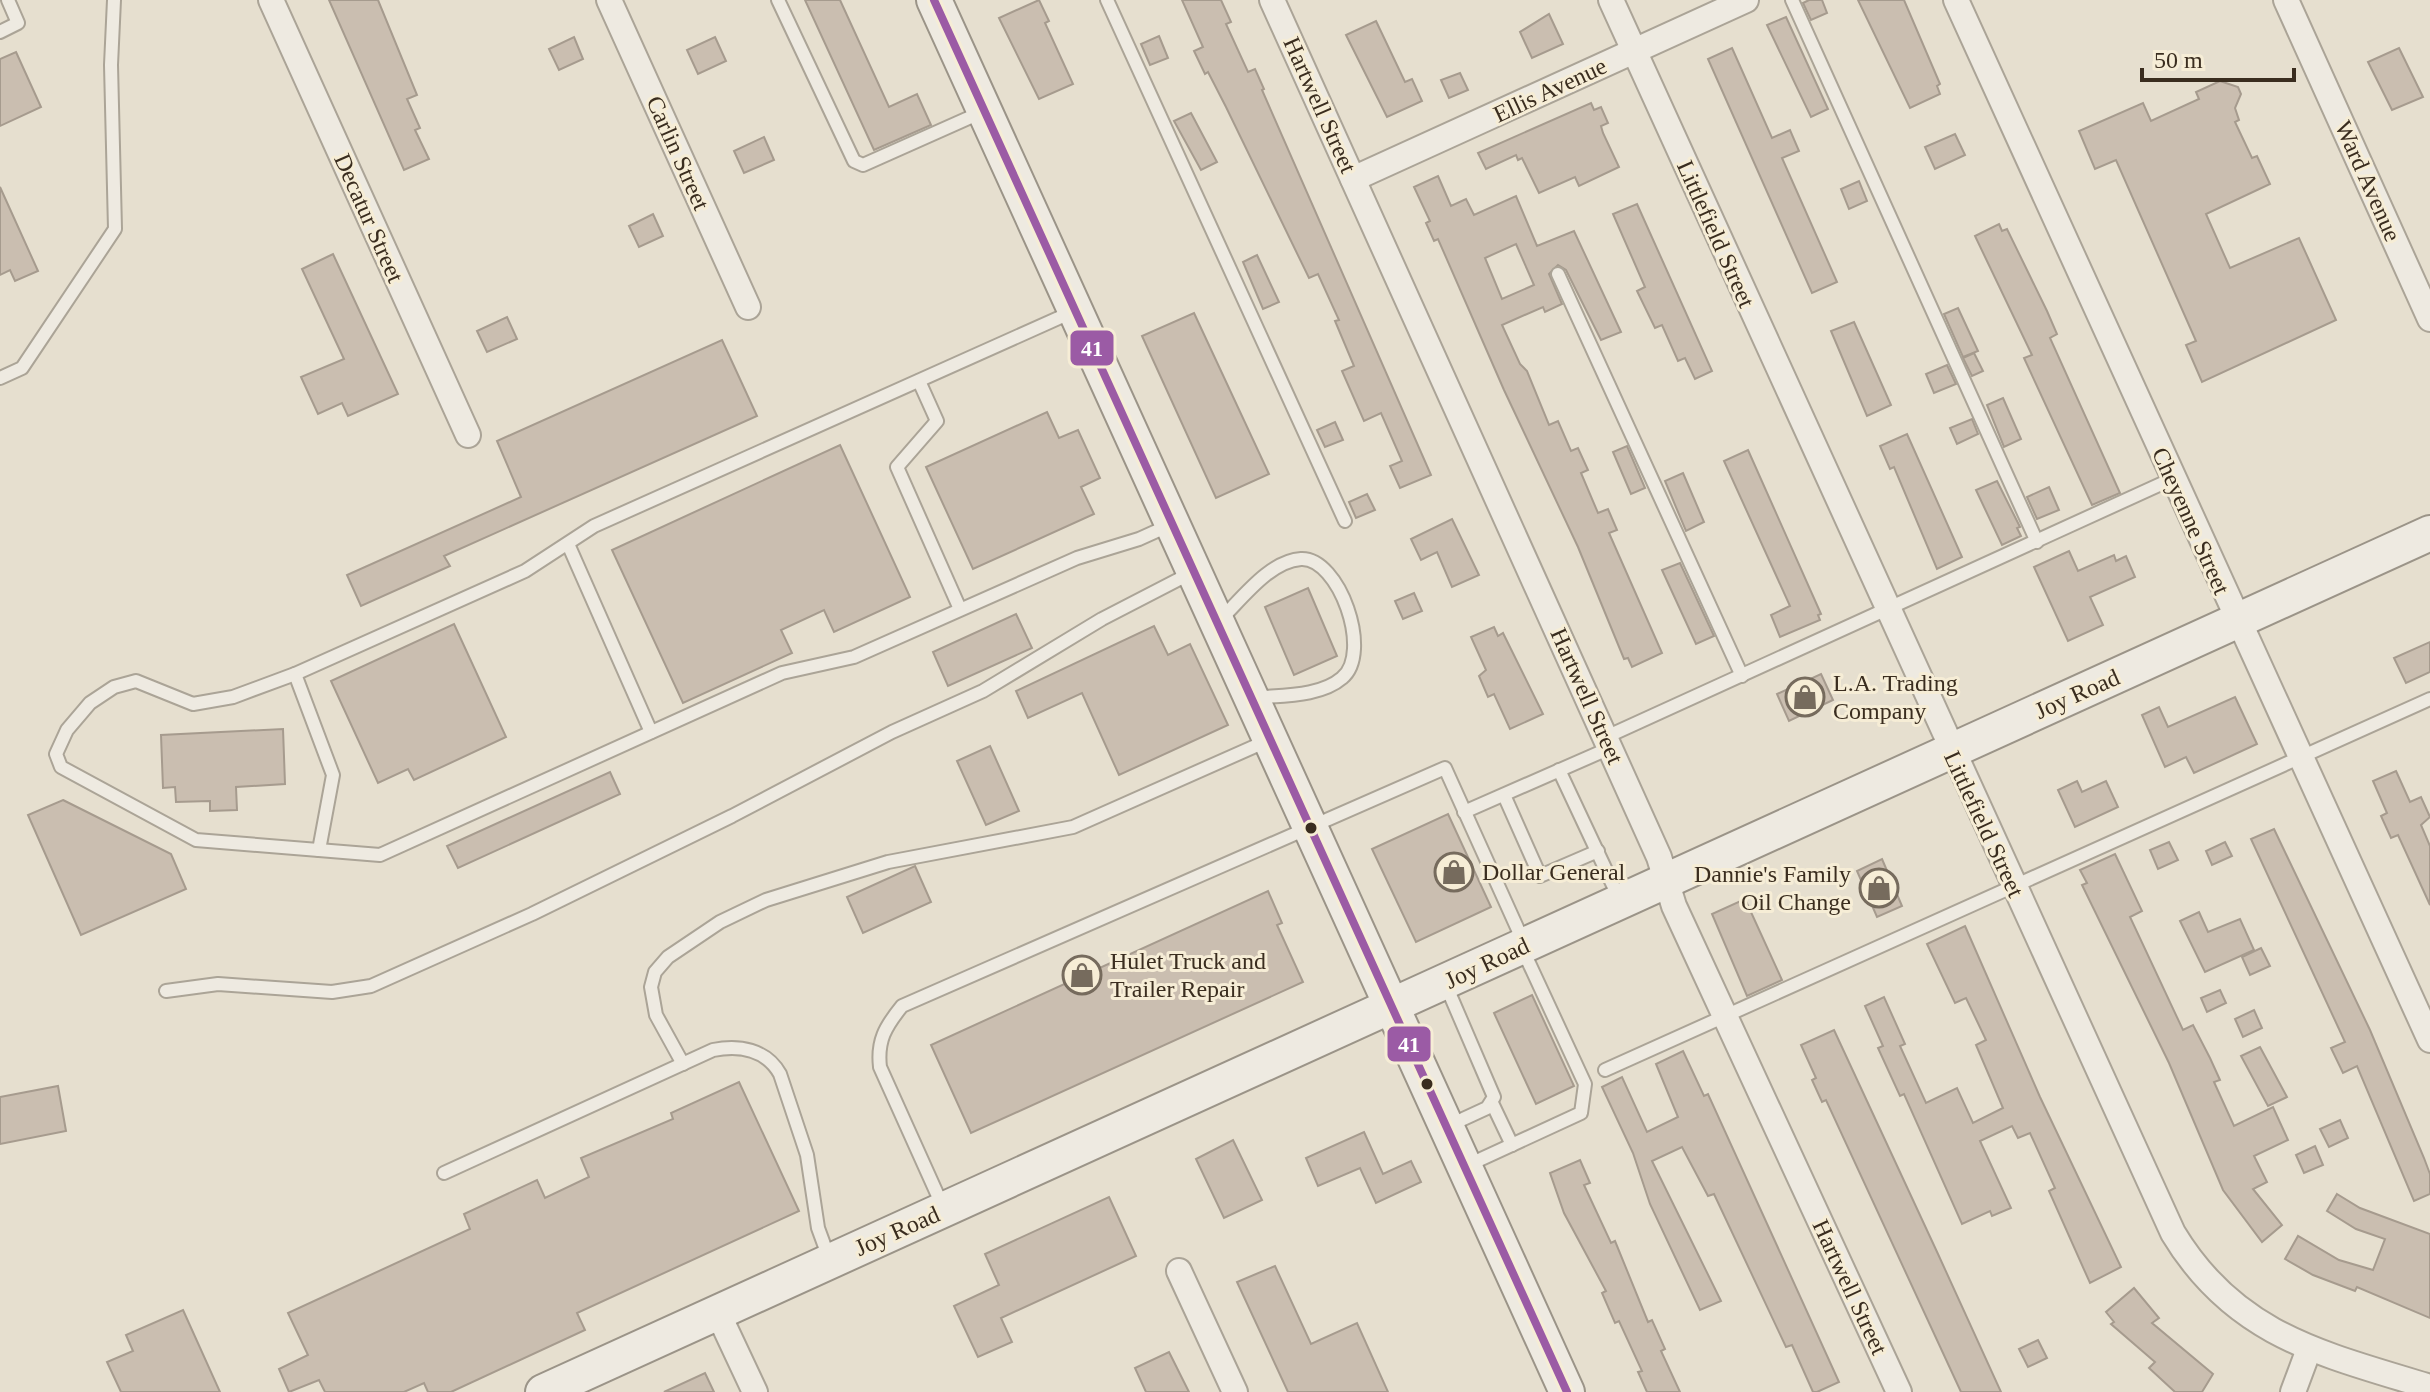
<svg xmlns="http://www.w3.org/2000/svg" width="2430" height="1392" viewBox="0 0 2430 1392" font-family="'Times New Roman',serif">
	<rect width="100%" height="100%" fill="#e6dfcf"/>
	<!-- building -->
	<g fill="#cabeb0" stroke="#a69b8e" stroke-width="2" fill-rule="evenodd">
		<polygon points="329,0 378,0 417,95 407,99 420,128 415,130 429,159 404,170"/>
		<polygon points="805,0 840,0 889,107 917,94 931,125 874,150"/>
		<polygon points="1039,0 1049,21 1045,23 1073,84 1039,99 999,18"/>
		<polygon points="1182,0 1221,0 1231,22 1226,24 1248,72 1255,69 1264,89 1262,90 1431,475 1400,488 1390,466 1402,461 1381,413 1364,421 1342,371 1354,366 1335,321 1339,320 1318,274 1309,278 1226,107 1208,72 1205,74 1194,51 1203,47"/>
		<polygon points="1809,0 1822,0 1827,13 1811,20 1803,3"/>
		<polygon points="1858,0 1904,0 1940,84 1937,86 1940,94 1910,108"/>
		<polygon points="1549,14 1563,44 1532,58 1520,32"/>
		<polygon points="1786,17 1828,109 1811,117 1767,25"/>
		<polygon points="1376,21 1405,82 1412,79 1422,101 1387,117 1346,35"/>
		<polygon points="1159,36 1168,58 1150,65 1141,44"/>
		<polygon points="574,37 583,59 559,70 549,49"/>
		<polygon points="715,37 726,61 698,74 687,50"/>
		<polygon points="1732,48 1772,138 1790,130 1799,151 1782,158 1837,282 1812,293 1708,59"/>
		<polygon points="2399,48 2423,97 2392,110 2368,62"/>
		<polygon points="16,52 41,107 0,126 0,59"/>
		<polygon points="1460,73 1468,90 1449,98 1441,80"/>
		<polygon points="2220,81 2238,87 2241,94 2235,108 2239,120 2235,122 2252,158 2257,156 2270,184 2206,214 2230,268 2299,238 2336,320 2202,382 2186,345 2196,341 2116,160 2095,169 2079,131 2143,103 2151,121 2199,99 2196,92"/>
		<polygon points="1591,103 1594,110 1601,107 1608,123 1601,126 1603,133 1619,167 1579,186 1575,177 1539,193 1522,158 1518,160 1516,155 1486,169 1478,153"/>
		<polygon points="1191,113 1217,162 1201,170 1174,121"/>
		<polygon points="1955,134 1965,155 1935,169 1925,147"/>
		<polygon points="764,137 774,160 744,173 734,151"/>
		<path d="M1438,176L1451,206L1466,199L1474,215L1516,196L1537,246L1574,231L1621,332L1601,340L1566,270L1558,265L1549,274L1562,304L1545,312L1543,307L1502,325L1520,364L1527,371L1549,425L1558,421L1571,451L1578,448L1588,470L1581,473L1598,513L1608,509L1617,530L1609,533L1662,653L1632,667L1628,658L1624,659L1578,547L1504,390L1438,239L1434,241L1426,223L1430,221L1414,187ZM1516,244L1534,285L1502,299L1485,258Z"/>
		<polygon points="1859,181 1867,201 1849,209 1841,189"/>
		<polygon points="0,187 38,271 15,281 10,270 0,275"/>
		<polygon points="1637,204 1712,371 1695,379 1685,358 1678,361 1662,325 1655,328 1637,291 1645,287 1613,214"/>
		<polygon points="653,214 663,236 639,247 629,226"/>
		<polygon points="1999,224 2002,231 2007,229 2047,311 2057,334 2050,338 2120,493 2092,505 2024,358 2032,355 1975,236"/>
		<polygon points="333,254 398,394 348,416 342,403 318,414 301,377 344,359 302,269"/>
		<polygon points="1257,255 1279,302 1263,309 1243,262"/>
		<polygon points="1958,308 1978,351 1963,357 1944,314"/>
		<polygon points="1194,313 1269,474 1216,498 1142,336"/>
		<polygon points="507,317 517,339 487,352 477,331"/>
		<polygon points="1854,322 1891,405 1867,416 1831,331"/>
		<polygon points="722,340 757,416 444,556 450,566 361,606 347,575 521,497 497,441"/>
		<polygon points="1974,353 1983,371 1972,376 1963,358"/>
		<polygon points="1947,365 1956,384 1934,393 1926,374"/>
		<polygon points="2003,398 2021,439 2004,447 1987,405"/>
		<polygon points="1047,412 1059,438 1078,430 1100,478 1081,487 1094,514 973,569 926,467"/>
		<polygon points="1972,419 1978,434 1957,444 1950,428"/>
		<polygon points="1335,422 1343,440 1325,447 1317,430"/>
		<polygon points="1907,434 1962,557 1937,569 1894,467 1890,469 1880,446"/>
		<polygon points="840,445 910,597 834,632 824,610 781,630 792,653 683,703 612,550"/>
		<polygon points="1627,446 1645,488 1631,494 1613,452"/>
		<polygon points="1748,450 1821,614 1818,615 1820,620 1780,637 1771,615 1790,606 1724,461"/>
		<polygon points="1683,473 1704,522 1686,531 1665,481"/>
		<polygon points="1997,481 2020,527 2017,528 2021,536 2002,545 1976,490"/>
		<polygon points="2049,487 2059,510 2037,519 2027,497"/>
		<polygon points="1367,494 1375,510 1356,518 1349,502"/>
		<polygon points="1452,519 1479,575 1452,587 1437,552 1421,560 1411,539"/>
		<polygon points="2069,551 2078,571 2114,555 2116,561 2126,556 2135,577 2090,597 2103,625 2068,641 2034,567"/>
		<polygon points="1680,563 1714,636 1696,644 1662,570"/>
		<polygon points="1308,588 1337,656 1294,675 1265,607"/>
		<polygon points="1414,593 1422,611 1403,619 1395,601"/>
		<polygon points="1016,614 1032,648 948,686 933,652"/>
		<polygon points="454,624 506,737 414,780 408,769 378,783 331,681"/>
		<polygon points="1154,626 1168,655 1190,644 1228,725 1119,775 1082,693 1028,718 1016,691"/>
		<polygon points="1494,627 1498,636 1503,633 1543,714 1510,729 1494,694 1488,697 1479,676 1486,670 1471,637"/>
		<polygon points="2430,642 2430,672 2406,683 2394,658"/>
		<polygon points="1821,674 1833,700 1789,721 1777,694"/>
		<polygon points="2235,697 2257,744 2194,773 2186,757 2165,767 2142,715 2159,707 2168,727"/>
		<polygon points="283,729 285,784 236,787 237,810 210,811 210,801 176,802 175,787 163,788 161,735"/>
		<polygon points="990,746 1019,811 986,825 957,761"/>
		<polygon points="2396,771 2410,802 2421,797 2430,817 2421,825 2430,846 2430,905 2398,835 2391,838 2381,816 2387,813 2373,781"/>
		<polygon points="610,772 620,794 458,868 447,846"/>
		<polygon points="2077,781 2082,792 2106,781 2118,807 2075,827 2058,790"/>
		<polygon points="63,800 171,854 186,889 81,935 28,815"/>
		<polygon points="1448,814 1491,907 1416,942 1372,849"/>
		<polygon points="2274,829 2370,1030 2424,1158 2430,1174 2430,1194 2414,1201 2357,1066 2343,1073 2331,1048 2345,1042 2251,839"/>
		<polygon points="2169,842 2178,860 2158,869 2150,850"/>
		<polygon points="2225,842 2232,856 2212,865 2206,851"/>
		<polygon points="2115,854 2142,911 2130,917 2183,1030 2193,1025 2210,1058 2220,1080 2214,1082 2234,1126 2273,1107 2288,1140 2254,1156 2267,1182 2253,1189 2282,1225 2262,1242 2223,1190 2169,1063 2082,885 2087,883 2080,870"/>
		<polygon points="1882,859 1902,906 1877,917 1857,871"/>
		<polygon points="915,866 931,902 863,933 847,897"/>
		<polygon points="1268,891 1282,923 1277,925 1303,982 971,1133 931,1045"/>
		<polygon points="1745,899 1782,980 1747,996 1712,914"/>
		<polygon points="2199,912 2208,932 2240,919 2254,950 2205,972 2180,921"/>
		<polygon points="1965,926 2040,1097 2121,1267 2090,1283 2049,1191 2055,1188 2030,1133 2018,1138 2012,1126 1980,1141 2011,1208 1992,1216 1990,1211 1962,1224 1904,1094 1900,1096 1878,1048 1883,1046 1865,1006 1884,997 1905,1044 1900,1046 1926,1103 1957,1088 1973,1123 2003,1108 1976,1045 1986,1040 1966,998 1955,1003 1927,944"/>
		<polygon points="2261,948 2270,966 2250,975 2242,957"/>
		<polygon points="2220,990 2226,1003 2207,1012 2201,998"/>
		<polygon points="1532,995 1574,1086 1536,1104 1494,1013"/>
		<polygon points="2254,1010 2262,1028 2243,1037 2235,1019"/>
		<polygon points="1834,1030 1938,1254 2001,1392 1961,1392 1826,1100 1822,1102 1812,1080 1816,1078 1801,1045"/>
		<polygon points="2260,1047 2287,1097 2268,1106 2241,1056"/>
		<polygon points="1683,1051 1704,1096 1708,1094 1839,1382 1817,1392 1813,1392 1792,1345 1786,1347 1714,1194 1708,1196 1682,1147 1652,1161 1721,1301 1700,1310 1650,1204 1633,1153 1602,1087 1622,1077 1647,1132 1678,1117 1656,1064"/>
		<polygon points="739,1082 799,1211 577,1313 585,1330 451,1392 428,1392 424,1383 404,1392 325,1392 319,1380 289,1392 279,1369 308,1355 288,1313 470,1229 464,1214 537,1180 545,1198 589,1177 581,1158 673,1119 671,1113"/>
		<polygon points="58,1086 66,1131 0,1144 0,1097"/>
		<polygon points="2340,1120 2348,1138 2329,1147 2320,1129"/>
		<polygon points="1364,1132 1383,1174 1411,1161 1421,1182 1376,1203 1360,1168 1318,1186 1306,1158"/>
		<polygon points="1233,1140 1262,1200 1224,1218 1196,1159"/>
		<polygon points="2315,1146 2323,1165 2304,1173 2296,1155"/>
		<polygon points="1580,1160 1590,1183 1584,1185 1611,1243 1615,1241 1648,1322 1652,1320 1665,1349 1661,1351 1680,1392 1647,1392 1638,1372 1642,1371 1619,1321 1615,1323 1602,1293 1606,1291 1564,1213 1550,1173"/>
		<polygon points="2337,1194 2360,1208 2430,1234 2430,1318 2357,1287 2355,1291 2313,1275 2285,1259 2298,1236 2339,1260 2373,1270 2385,1239 2356,1229 2327,1211"/>
		<polygon points="1109,1197 1136,1256 1001,1318 1012,1342 978,1357 954,1306 999,1285 985,1254"/>
		<polygon points="1275,1266 1311,1344 1357,1323 1388,1392 1288,1392 1237,1282"/>
		<polygon points="2134,1288 2159,1318 2152,1323 2213,1374 2202,1392 2175,1392 2149,1368 2155,1362 2111,1324 2114,1322 2106,1312"/>
		<polygon points="183,1310 220,1392 121,1392 107,1362 133,1351 126,1335"/>
		<polygon points="2038,1340 2047,1358 2028,1367 2019,1349"/>
		<polygon points="1169,1352 1189,1392 1146,1392 1135,1368"/>
		<polygon points="705,1373 714,1392 664,1392"/>
	</g>
	<g fill="none" stroke-linecap="round" stroke-linejoin="round">
		<!-- lane casing -->
		<g stroke="#aba497" stroke-width="16">
			<g id="lane">
				<polyline points="778,0 854,161 863,165 982,112"/>
				<polyline points="1107,0 1345,521"/>
				<polyline points="1792,0 2037,542"/>
				<polyline points="0,32 18,23 8,0"/>
				<polyline points="1558,274 1742,676"/>
				<polyline points="1072,312 594,526 525,571 295,674 233,697 193,704 136,681 114,687 90,703 67,730 56,754 61,767 196,840 380,855 782,673 854,657 1077,558 1139,539 1170,525"/>
				<polyline points="0,378 22,368 115,229 111,65 114,0"/>
				<polyline points="919,381 937,421 897,467 960,609"/>
				<polyline points="568,544 651,732"/>
				<path d="M1219,621C1241,600 1269,561 1301,559C1339,557 1373,653 1342,678C1320,697 1281,695 1253,698"/>
				<polyline points="295,674 333,775 319,850"/>
				<polyline points="1606,737 2172,479"/>
				<polyline points="1559,770 1619,898"/>
				<polyline points="1504,795 1540,876 1598,851"/>
				<polyline points="1464,812 1610,748"/>
				<polyline points="1445,983 1494,1097 1487,1108 1448,1126"/>
				<polyline points="166,991 218,984 332,992 371,986 532,914 732,816 892,732 983,691 1102,619 1191,573"/>
				<polyline points="683,1064 656,1015 651,987 655,972 668,957 720,922 766,900 888,862 1073,827 1269,740"/>
				<polyline points="1605,1070 2430,699"/>
				<polyline points="1492,1103 1512,1145"/>
				<polyline points="1466,1166 1581,1113 1585,1084 1522,948"/>
				<path d="M444,1173L713,1050C739,1045 766,1049 780,1074L807,1155L818,1228L829,1258"/>
				<path d="M943,1207L880,1067C877,1041 885,1027 902,1006L1445,768L1524,943"/>
			</g>
		</g>
		<!-- street casing -->
		<g stroke="#aba497" stroke-width="28">
			<g id="street">
				<polyline points="271,0 468,435"/>
				<polyline points="609,0 748,307"/>
				<polyline points="1272,0 1659,857 1674,906 1899,1392"/>
				<path d="M1611,0L2173,1233C2235,1336 2323,1354 2430,1387"/>
				<polyline points="1956,0 2430,1040"/>
				<polyline points="2286,0 2430,319"/>
				<polyline points="1353,179 1746,0"/>
				<polyline points="1179,1271 1235,1392"/>
				<polyline points="717,1311 755,1392"/>
				<polyline points="2293,1392 2309,1349"/>
			</g>
		</g>
		<!-- secondary casing -->
		<g stroke="#9b9488" stroke-width="38">
			<g id="secondary">
				<polyline points="934,0 1567,1392"/>
				<polyline points="543,1392 2430,533"/>
			</g>
		</g>
		<!-- lane -->
		<use href="#lane" stroke="#eeeae1" stroke-width="12"/>
		<!-- street -->
		<use href="#street" stroke="#eeeae1" stroke-width="24"/>
		<!-- secondary -->
		<use href="#secondary" stroke="#eeeae1" stroke-width="34"/>
		<!-- bus-1 casing -->
		<g stroke="#f6edd6" stroke-width="14">
			<polyline id="bus-1" points="934,0 1567,1392"/>
		</g>
		<!-- bus-1 -->
		<use href="#bus-1" stroke="#9b5ba5" stroke-width="8"/>
	</g>
	<!-- icons -->
	<defs>
		<g id="shop-ring" transform="scale(2)"><circle r="9.5" fill="#f6edd6" stroke="#766b5d" stroke-width="1.5"/><path d="M-5-2.5h2.3a2.7 3.5 0 0 1 5.4 0H5L5.5 6h-11ZM-1.5-2.5h3a1.5 2.3 0 0 0-3 0Z" fill="#766b5d"/></g>
	</defs>
	<g fill-rule="evenodd">
		<use href="#shop-ring" x="1805" y="697"/>
		<use href="#shop-ring" x="1454" y="872"/>
		<use href="#shop-ring" x="1879" y="888"/>
		<use href="#shop-ring" x="1082" y="975"/>
	</g>
	<!-- markers -->
	<g fill="#3a2d1f" stroke="#f6edd6" stroke-width="3">
		<circle cx="1311" cy="828" r="7"/>
		<circle cx="1427" cy="1084" r="7"/>
	</g>
	<g text-anchor="middle" stroke-width="6" stroke-linejoin="round" paint-order="stroke">
		<!-- street labels -->
		<g font-size="24" fill="#3a2d1f" stroke="#f6edd6">
			<text transform="translate(1550 90) rotate(-25)" y="8">Ellis Avenue</text>
			<text transform="translate(1320 105) rotate(66)" y="8">Hartwell Street</text>
			<text transform="translate(678 153) rotate(66)" y="8">Carlin Street</text>
			<text transform="translate(2368 181) rotate(66)" y="8">Ward Avenue</text>
			<text transform="translate(369 218) rotate(66)" y="8">Decatur Street</text>
			<text transform="translate(1716 234) rotate(66)" y="8">Littlefield Street</text>
			<text transform="translate(2191 521) rotate(66)" y="8">Cheyenne Street</text>
			<text transform="translate(2077 694) rotate(-24)" y="8">Joy Road</text>
			<text transform="translate(1587 696) rotate(66)" y="8">Hartwell Street</text>
			<text transform="translate(1984 824) rotate(65)" y="8">Littlefield Street</text>
			<text transform="translate(1487 963) rotate(-25)" y="8">Joy Road</text>
			<text transform="translate(897 1231) rotate(-24)" y="8">Joy Road</text>
			<text transform="translate(1850 1287) rotate(65)" y="8">Hartwell Street</text>
		</g>
		<!-- poi labels -->
		<g font-size="24" fill="#3a2d1f" stroke="#f6edd6" text-anchor="start">
			<text x="1833" y="691">L.A. Trading<tspan x="1833" dy="28">Company</tspan></text>
			<text x="1482" y="880">Dollar General</text>
			<text x="1851" y="882" text-anchor="end">Dannie's Family<tspan x="1851" dy="28">Oil Change</tspan></text>
			<text x="1110" y="969">Hulet Truck and<tspan x="1110" dy="28">Trailer Repair</tspan></text>
		</g>
	</g>
	<g stroke="#f6edd6" stroke-width="3">
		<rect x="1069" y="329" width="46" height="38" rx="8" fill="#9b5ba5"/>
		<rect x="1386" y="1025" width="46" height="38" rx="8" fill="#9b5ba5"/>
	</g>
	<g font-size="22" text-anchor="middle" font-weight="bold" fill="#fff">
		<text x="1092" y="356">41</text>
		<text x="1409" y="1052">41</text>
	</g>
	<!-- scale -->
	<path d="M2142 68v12h152v-12" fill="none" stroke="#3a2d1f" stroke-width="4"/>
	<text x="2154" y="68" font-size="24" fill="#3a2d1f" stroke="#f6edd6" stroke-width="6" paint-order="stroke">50 m</text>
</svg>
